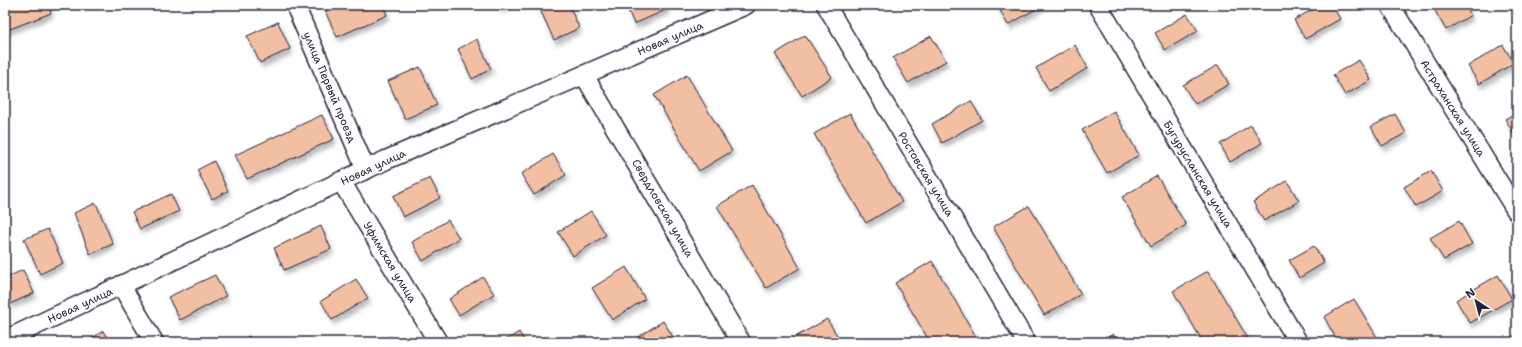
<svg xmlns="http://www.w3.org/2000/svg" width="1522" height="347" viewBox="0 0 1522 347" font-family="'Shantell Sans',sans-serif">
	<defs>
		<filter id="shadow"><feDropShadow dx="2.5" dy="4.5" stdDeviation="2" flood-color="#0004"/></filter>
	</defs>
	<rect width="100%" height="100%" fill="#fff"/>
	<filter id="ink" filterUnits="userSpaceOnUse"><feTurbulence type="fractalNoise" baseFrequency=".025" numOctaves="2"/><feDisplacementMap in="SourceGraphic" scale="8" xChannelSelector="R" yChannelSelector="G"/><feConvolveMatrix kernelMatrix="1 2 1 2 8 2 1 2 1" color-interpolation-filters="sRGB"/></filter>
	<g filter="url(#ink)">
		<!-- building -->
		<g fill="#f2bfa3" stroke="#22223b" filter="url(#shadow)">
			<polygon points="5,5 48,5 51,13 5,31"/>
			<polygon points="339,5 383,5 387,15 337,37 325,11"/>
			<polygon points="497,5 507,5 499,9"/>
			<polygon points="538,5 569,5 579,28 554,40"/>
			<polygon points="626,5 666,5 668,9 634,24"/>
			<polygon points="997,5 1043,5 1008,25"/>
			<polygon points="1320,5 1332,5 1340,19 1305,39 1294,20"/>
			<polygon points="1441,5 1465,5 1471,15 1446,30 1434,9"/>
			<polygon points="1187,14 1198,31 1165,50 1155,33"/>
			<polygon points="278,22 290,49 260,63 247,36"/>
			<polygon points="805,35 832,77 802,96 775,54"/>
			<polygon points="931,36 946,61 908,83 893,58"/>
			<polygon points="477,39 491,69 472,79 458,49"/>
			<polygon points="1075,45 1088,68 1049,91 1036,68"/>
			<polygon points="1503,45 1514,63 1479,84 1468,66"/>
			<polygon points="1359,60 1371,80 1345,95 1333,75"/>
			<polygon points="1218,65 1229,84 1195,104 1183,85"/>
			<polygon points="420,67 437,105 405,119 388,81"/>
			<polygon points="687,75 732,151 699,171 654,95"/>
			<polygon points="971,101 982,120 942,143 932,124"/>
			<polygon points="1114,111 1139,155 1107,173 1082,130"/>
			<polygon points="1517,112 1517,136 1516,137 1505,119"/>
			<polygon points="850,113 902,202 866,223 814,134"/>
			<polygon points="1395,114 1406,133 1382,146 1371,127"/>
			<polygon points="322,115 334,139 247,179 235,155"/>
			<polygon points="1251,125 1262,143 1230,162 1220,144"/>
			<polygon points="553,154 566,175 534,195 521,174"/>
			<polygon points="214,161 228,191 212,199 197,170"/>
			<polygon points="1431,171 1443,191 1416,207 1404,187"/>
			<polygon points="1157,176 1186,225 1151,246 1122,197"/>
			<polygon points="430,178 440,198 403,217 393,196"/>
			<polygon points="1287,181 1299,201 1264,221 1253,202"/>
			<polygon points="752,185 800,268 766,288 717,206"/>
			<polygon points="171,194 179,211 140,229 132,212"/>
			<polygon points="96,203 113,244 90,254 74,213"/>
			<polygon points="1029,206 1081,294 1044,315 993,227"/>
			<polygon points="591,211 606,235 573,256 558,232"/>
			<polygon points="448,220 459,238 423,261 412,242"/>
			<polygon points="1459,221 1472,244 1444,260 1430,238"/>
			<polygon points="321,226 331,249 284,270 274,248"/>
			<polygon points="48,229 63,263 40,274 24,239"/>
			<polygon points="1314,246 1324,263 1299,278 1289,260"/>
			<polygon points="932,261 979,342 930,342 895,283"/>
			<polygon points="626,267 645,299 612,320 592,288"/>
			<polygon points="23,270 34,293 10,304 5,293 5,278"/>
			<polygon points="1208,271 1250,342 1203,342 1173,291"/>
			<polygon points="215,275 226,296 180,320 168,297"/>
			<polygon points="1498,275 1512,299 1470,323 1456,300"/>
			<polygon points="483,277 494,294 459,315 449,299"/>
			<polygon points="356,279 368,298 332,320 321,301"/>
			<polygon points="1354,299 1378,339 1373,342 1338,342 1324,317"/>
			<polygon points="827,319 841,342 792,342 790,340"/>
			<polygon points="663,321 675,340 672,342 630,342"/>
			<polygon points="103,331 110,342 86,342"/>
			<polygon points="519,332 525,342 503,342"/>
			<polygon points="1113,334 1117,342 1100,342"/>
			<polygon points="1517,334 1517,342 1504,342"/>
			<polygon points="249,336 253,342 240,342"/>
			<polygon points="390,336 394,342 380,342"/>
		</g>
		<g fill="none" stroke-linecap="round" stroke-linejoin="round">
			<!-- minor casing -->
			<g stroke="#22223b" stroke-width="21">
				<g id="minor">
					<polyline points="295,5 366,170"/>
					<polyline points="826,5 1026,342"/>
					<polyline points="1098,5 1298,342"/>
					<polyline points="1390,5 1517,212"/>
					<polyline points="584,75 741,342"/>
					<polyline points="341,181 438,342"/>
					<polyline points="121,285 154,342"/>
					<polyline points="5,340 386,160 746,5"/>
				</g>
			</g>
			<!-- minor -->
			<use href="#minor" stroke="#fff" stroke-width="18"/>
		</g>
	</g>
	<g text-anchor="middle" stroke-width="4" stroke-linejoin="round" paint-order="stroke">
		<!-- street labels -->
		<g font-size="11" fill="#22223b" stroke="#fff">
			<text transform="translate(670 38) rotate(-23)" y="4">Новая улица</text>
			<text transform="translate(330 87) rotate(67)" y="4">улица Первый проезд</text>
			<text transform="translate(1453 108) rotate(58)" y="4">Астраханская улица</text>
			<text transform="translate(373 167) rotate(-25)" y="4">Новая улица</text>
			<text transform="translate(926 174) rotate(59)" y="4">Ростовская улица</text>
			<text transform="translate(1198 174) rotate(59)" y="4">Бугурусланская улица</text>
			<text transform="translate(663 208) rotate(60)" y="4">Свердловская улица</text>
			<text transform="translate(390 262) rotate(59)" y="4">Уфимская улица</text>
			<text transform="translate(80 305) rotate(-25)" y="4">Новая улица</text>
		</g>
	</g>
	<!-- margin -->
	<rect width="1522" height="347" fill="none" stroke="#fff" stroke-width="20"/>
	<rect x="10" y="10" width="1502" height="327" fill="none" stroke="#22223b" stroke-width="1.5" filter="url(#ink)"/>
	<!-- north arrow -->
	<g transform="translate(1476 301) rotate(324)" stroke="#ffffff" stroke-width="3" paint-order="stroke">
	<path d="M0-3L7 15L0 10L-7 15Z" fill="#22223b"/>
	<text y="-6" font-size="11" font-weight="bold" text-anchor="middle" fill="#22223b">N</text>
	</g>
</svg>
